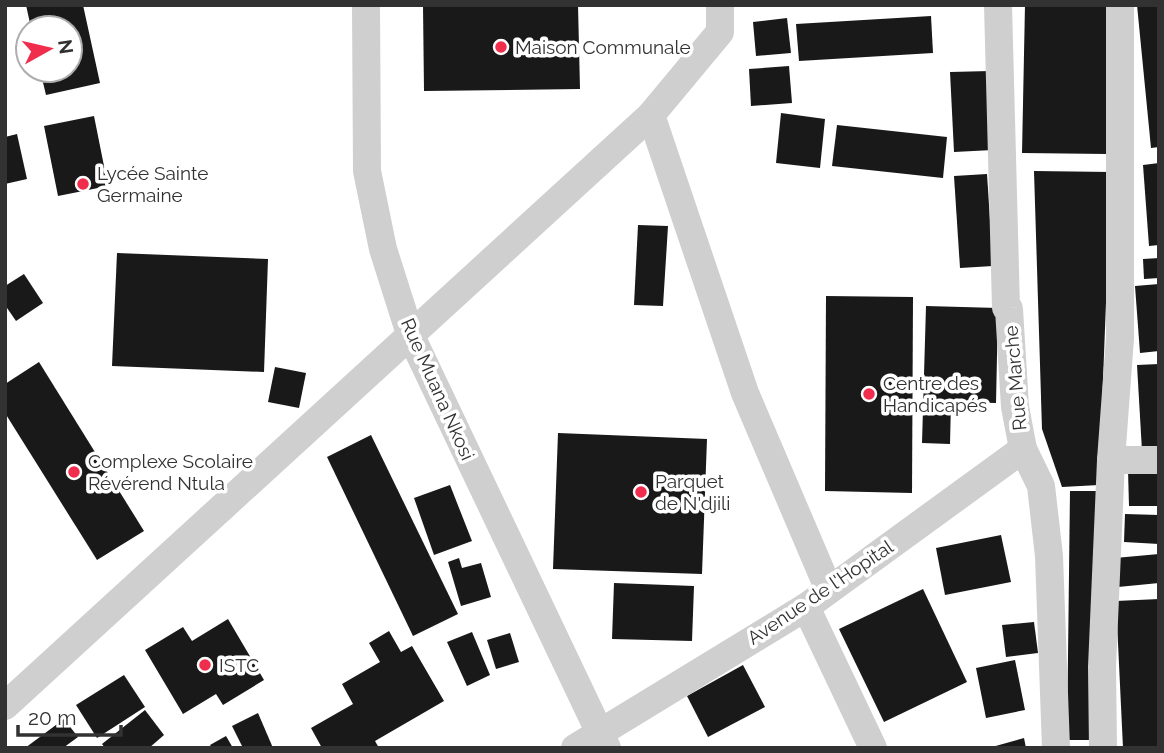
<svg xmlns="http://www.w3.org/2000/svg" width="1164" height="753" viewBox="0 0 1164 753" font-family="Raleway,sans-serif">
	<rect width="100%" height="100%" fill="#fff"/>
	<!-- building -->
	<g fill="#191919">
		<polygon points="26,5 83,5 100,83 46,95 40,70 70,70 70,28 31,28"/>
		<polygon points="423,5 578,5 580,89 424,91"/>
		<polygon points="1025,5 1110,5 1107,154 1022,153"/>
		<polygon points="1137,5 1159,5 1159,147 1151,148"/>
		<polygon points="931,16 933,53 799,61 796,24"/>
		<polygon points="787,18 791,53 756,56 753,22"/>
		<polygon points="789,66 792,103 751,106 749,69"/>
		<polygon points="990,71 993,150 954,152 950,72"/>
		<polygon points="781,113 825,119 820,168 776,163"/>
		<polygon points="94,116 108,186 58,196 44,126"/>
		<polygon points="837,125 947,137 943,178 832,166"/>
		<polygon points="17,134 27,179 5,184 5,137"/>
		<polygon points="1159,163 1159,245 1149,246 1143,165"/>
		<polygon points="1034,171 1111,172 1099,485 1062,487 1042,429"/>
		<polygon points="987,174 993,266 960,268 954,176"/>
		<polygon points="638,225 668,226 663,306 634,305"/>
		<polygon points="117,253 268,259 264,372 112,366"/>
		<polygon points="1159,258 1159,278 1144,279 1143,259"/>
		<polygon points="24,274 43,303 16,321 5,305 5,286"/>
		<polygon points="1159,284 1159,351 1140,353 1135,286"/>
		<polygon points="826,296 913,297 912,493 825,491"/>
		<polygon points="926,306 998,308 996,403 951,402 950,444 922,443"/>
		<polygon points="39,362 144,531 97,560 5,413 5,384"/>
		<polygon points="1159,364 1159,450 1142,451 1137,365"/>
		<polygon points="275,367 306,373 299,408 268,402"/>
		<polygon points="558,433 707,439 702,574 553,569"/>
		<polygon points="371,435 458,614 413,636 327,457"/>
		<polygon points="1128,470 1159,470 1159,506 1129,506"/>
		<polygon points="450,485 472,541 434,555 414,498"/>
		<polygon points="1070,491 1097,491 1094,740 1067,740"/>
		<polygon points="1125,514 1159,515 1159,544 1124,542"/>
		<polygon points="1001,535 1011,582 945,595 936,548"/>
		<polygon points="1159,554 1159,583 1118,587 1115,558"/>
		<polygon points="459,558 462,568 481,563 491,597 461,606 448,562"/>
		<polygon points="614,583 694,586 692,641 612,639"/>
		<polygon points="923,589 967,682 884,722 839,629"/>
		<polygon points="1159,599 1159,747 1123,748 1116,601"/>
		<polygon points="228,619 264,680 223,705 216,694 183,714 145,650 183,627 192,641"/>
		<polygon points="1034,622 1038,653 1006,657 1002,625"/>
		<polygon points="389,631 401,652 412,646 444,701 375,741 379,748 322,748 311,728 353,704 342,684 380,662 369,643"/>
		<polygon points="472,632 490,675 467,686 447,642"/>
		<polygon points="510,633 519,662 496,669 487,640"/>
		<polygon points="1015,660 1025,710 986,718 976,668"/>
		<polygon points="743,665 765,707 708,737 687,696"/>
		<polygon points="124,675 145,707 97,738 76,705"/>
		<polygon points="145,710 164,735 149,748 105,748 102,744"/>
		<polygon points="258,713 273,748 243,748 232,726"/>
		<polygon points="64,719 78,737 63,748 25,748"/>
		<polygon points="226,736 233,748 212,748 210,745"/>
		<polygon points="1024,738 1026,748 992,748 992,747"/>
	</g>
	<g fill="none" stroke-linecap="round" stroke-linejoin="round">
		<!-- minor -->
		<g stroke="#cfcfcf" stroke-width="28">
			<polyline points="366,5 367,171 383,249 410,334 607,748"/>
			<polyline points="998,5 1006,308 1009,309 1015,407 1023,449 1041,486 1049,556 1056,748"/>
			<polyline points="651,115 745,393 829,590"/>
			<polyline points="1111,460 1159,460"/>
			<polyline points="806,607 873,748"/>
			<polyline points="5,706 651,115 720,32 720,5"/>
			<polyline points="575,748 806,607 1023,449"/>
			<polyline points="1103,748 1102,667 1111,460 1120,338 1120,5"/>
		</g>
	</g>
	<!-- markers -->
	<g fill="#f02d4d" stroke="#fff" stroke-width="2.5">
		<circle cx="501" cy="47" r="7"/>
		<circle cx="83" cy="184" r="7"/>
		<circle cx="869" cy="394" r="7"/>
		<circle cx="74" cy="472" r="7"/>
		<circle cx="641" cy="492" r="7"/>
		<circle cx="205" cy="665" r="7"/>
	</g>
	<g text-anchor="middle" stroke-width="7" stroke-linejoin="round" paint-order="stroke">
		<!-- poi labels -->
		<g font-size="19" fill="#323232" stroke="#fff" text-anchor="start">
			<text x="515" y="54">Maison Communale</text>
			<text x="97" y="180">Lycée Sainte<tspan x="97" dy="22">Germaine</tspan></text>
			<text x="883" y="390">Centre des<tspan x="883" dy="22">Handicapés</tspan></text>
			<text x="88" y="468">Complexe Scolaire<tspan x="88" dy="22">Révérend Ntula</tspan></text>
			<text x="655" y="488">Parquet<tspan x="655" dy="22">de N'djili</tspan></text>
			<text x="219" y="672">ISTC</text>
		</g>
		<!-- street labels -->
		<g font-size="19" fill="#323232" stroke="#fff">
			<text transform="translate(1015 378) rotate(-95)" y="7">Rue Marche</text>
			<text transform="translate(438 389) rotate(66)" y="7">Rue Muana Nkosi</text>
			<text transform="translate(820 592) rotate(-34)" y="7">Avenue de l'Hopital</text>
		</g>
	</g>
	<!-- border -->
	<rect width="1164" height="753" fill="none" stroke="#323232" stroke-width="14"/>
	<!-- north arrow -->
	<g transform="translate(49 49) rotate(82)"><circle r="33" fill="#ffffff" stroke="#adadad" stroke-width="2"/>
	<path d="M0-5L12 26L0 18L-12 26Z" fill="#f02d4d"/>
	<text y="-10" font-size="19" font-weight="bold" text-anchor="middle" fill="#323232">N</text>
	</g>
	<!-- scale -->
	<path d="M18 725v10h103v-10" fill="none" stroke="#323232" stroke-width="3.5"/>
	<text x="28" y="725" font-size="21" fill="#323232" stroke="#ffffff" stroke-width="5" paint-order="stroke">20 m</text>
</svg>
